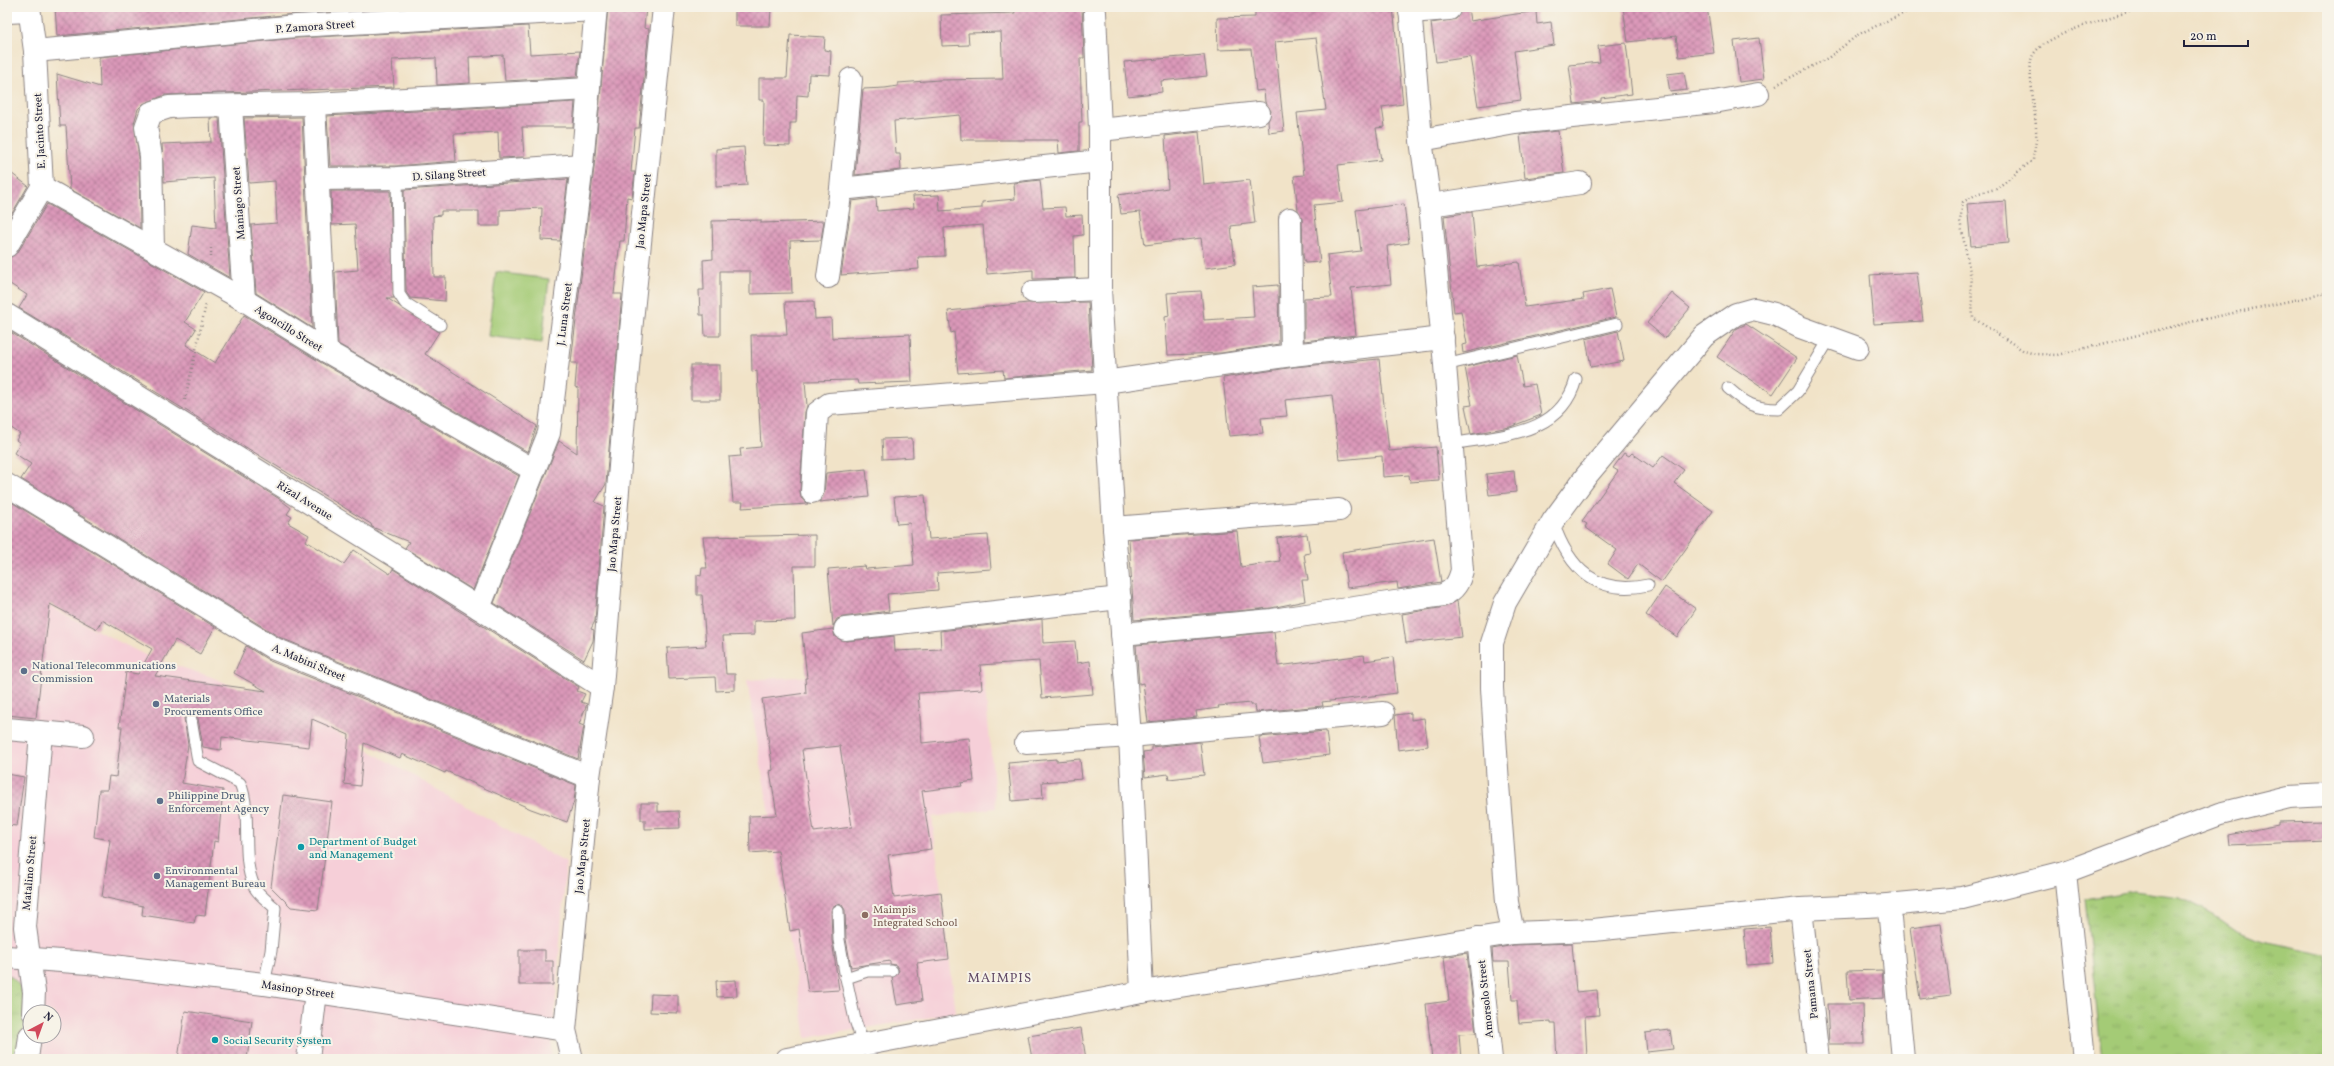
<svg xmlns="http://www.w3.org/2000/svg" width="2334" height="1066" viewBox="0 0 2334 1066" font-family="Vollkorn,serif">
	<defs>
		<pattern id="grass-tufts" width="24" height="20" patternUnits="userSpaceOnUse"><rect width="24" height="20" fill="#a4cb76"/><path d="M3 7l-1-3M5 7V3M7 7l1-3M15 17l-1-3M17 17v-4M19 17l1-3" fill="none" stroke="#8dae67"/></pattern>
		<pattern id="building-cross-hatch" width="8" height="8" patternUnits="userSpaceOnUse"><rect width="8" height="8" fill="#db99b9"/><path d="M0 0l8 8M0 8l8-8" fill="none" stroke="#b17c98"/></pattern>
	</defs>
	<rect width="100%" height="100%" fill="#f7f3e8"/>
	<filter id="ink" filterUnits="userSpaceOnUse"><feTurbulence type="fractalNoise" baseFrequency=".025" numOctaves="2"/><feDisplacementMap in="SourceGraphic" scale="8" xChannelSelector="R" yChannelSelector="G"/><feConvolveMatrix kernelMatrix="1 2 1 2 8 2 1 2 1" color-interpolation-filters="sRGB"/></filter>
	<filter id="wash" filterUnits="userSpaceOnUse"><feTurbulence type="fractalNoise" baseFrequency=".012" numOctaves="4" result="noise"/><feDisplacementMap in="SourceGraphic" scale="16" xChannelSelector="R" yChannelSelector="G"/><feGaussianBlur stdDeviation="0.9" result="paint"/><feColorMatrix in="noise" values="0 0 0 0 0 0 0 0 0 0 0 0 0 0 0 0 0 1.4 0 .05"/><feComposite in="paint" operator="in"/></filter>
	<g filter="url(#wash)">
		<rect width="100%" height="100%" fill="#f1e3c8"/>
		<!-- built -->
		<g fill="#f6cfd8" fill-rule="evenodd">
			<path d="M7,592L49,606L149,657L209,676L322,724L566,863L551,1059H7ZM30,1012H54V1036H30Z"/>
			<polygon points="983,666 996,808 932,817 956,1013 806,1038 747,680"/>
		</g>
		<!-- grass -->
		<g fill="url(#grass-tufts)" stroke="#637658">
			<polygon points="2134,891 2180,897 2215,915 2241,933 2268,942 2327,954 2327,1059 2102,1059 2085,899"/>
			<path d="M7,974C36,991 24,1031 20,1059H7Z"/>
		</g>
		<!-- pitch -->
		<polygon fill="#a4cb76" stroke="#637658" points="496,272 549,279 542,343 488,336"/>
		<g id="blocks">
			<!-- building -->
			<g fill="url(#building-cross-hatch)" fill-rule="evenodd">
				<polygon points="55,7 418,7 295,14 57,36"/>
				<polygon points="608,7 646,7 644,28 649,29 639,128 635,128 631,172 635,172 632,198 627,197 624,241 620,241 614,294 622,294 606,484 595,502 604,506 595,621 591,629 594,630 593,641 584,660 494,603 559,441 577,453 578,388 575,387 577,363 571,363 594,167"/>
				<polygon points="735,7 771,8 770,26 735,26"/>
				<polygon points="1014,7 1082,7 1084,58 1080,58 1082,122 1079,122 1079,151 1059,153 1058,140 961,140 960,115 894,121 896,154 900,154 901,170 855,175 863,89 885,88 898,86 898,83 939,80 1003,79 1001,32 968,33 969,45 942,46 941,15 1015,13"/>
				<polygon points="1255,7 1393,7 1403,104 1382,107 1385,127 1376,128 1381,160 1338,165 1343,202 1314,205 1320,262 1305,263 1303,256 1302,219 1298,210 1294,176 1304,175 1297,113 1326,110 1316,38 1275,42 1284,131 1269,133 1268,121 1271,111 1265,102 1264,90 1256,91 1251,49 1218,50 1217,18 1255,17"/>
				<polygon points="1623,7 1707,7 1714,53 1679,57 1676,36 1628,42"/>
				<polygon points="1468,8 1470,21 1536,11 1537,24 1551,22 1554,45 1514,51 1521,100 1478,106 1470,57 1436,62 1431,23 1456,19 1461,9"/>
				<polygon points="528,26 530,54 580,51 577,77 505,81 503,55 469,57 470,83 437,85 436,58 392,60 394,87 165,95 143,104 138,109 134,123 139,157 140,228 70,189 66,126 60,126 57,74 100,87 99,57 297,38"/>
				<polygon points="790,35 825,37 824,50 831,51 830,75 809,74 808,96 797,95 796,123 790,123 790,146 763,145 764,100 759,100 759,78 787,78"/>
				<polygon points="1759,38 1764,79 1739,82 1734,41"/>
				<polygon points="1626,43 1632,94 1601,98 1601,101 1574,104 1569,65 1600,62 1598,46"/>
				<polygon points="1204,55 1207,76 1161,81 1162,92 1128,96 1124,62"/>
				<polygon points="1684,72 1687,90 1670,92 1667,74"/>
				<polygon points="575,102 573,127 522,127 524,157 499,158 498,132 454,134 456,161 396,166 330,166 327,116"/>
				<polygon points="302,117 305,180 312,328 256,293 251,225 277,223 275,181 249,183 244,118"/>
				<polygon points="210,118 219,118 230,278 188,254 192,225 216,228 214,178 164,182 162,144 211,142"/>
				<polygon points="1558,131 1564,173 1525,178 1520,135"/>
				<polygon points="1199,132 1204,185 1250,180 1255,223 1231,226 1235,264 1205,268 1201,238 1145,245 1140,212 1121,214 1118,195 1168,188 1165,136"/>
				<polygon points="744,147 747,185 716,187 716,149"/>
				<polygon points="7,170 28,186 7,222"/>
				<polygon points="568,179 560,241 541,240 542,208 500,210 500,226 479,226 479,211 441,211 441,215 433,216 434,277 446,277 445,301 410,298 406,292 404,190"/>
				<polygon points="1040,180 1043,208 1065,207 1066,216 1082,215 1083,235 1074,236 1075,278 1033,279 1033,270 987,274 983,225 944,228 945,256 918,257 919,269 841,275 852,201 876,198 877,211 914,208 913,196 939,195 940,211 982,208 982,202 1015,199 1014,183"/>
				<polygon points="331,191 390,191 394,298 387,298 439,332 425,354 537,426 528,452 338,344 335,272 358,270 355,224 332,225"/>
				<polygon points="2006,201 2009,243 1971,246 1967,204"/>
				<polygon points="47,204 204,292 185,322 196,329 186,345 215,363 244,315 320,362 519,476 473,590 405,548 409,542 372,527 371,524 19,308 27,295 7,282 7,258 18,252"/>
				<polygon points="1404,204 1409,243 1387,246 1391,284 1351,288 1356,335 1304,341 1304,298 1332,297 1327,255 1361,251 1356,210"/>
				<polygon points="1472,212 1477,267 1519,262 1525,307 1584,299 1583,294 1610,289 1616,317 1463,353 1462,345 1467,344 1461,311 1454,312 1444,216"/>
				<polygon points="761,220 761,223 824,221 821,240 790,241 792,293 750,294 750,271 720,271 720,336 705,336 704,315 700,315 699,290 704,290 703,260 713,259 712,221"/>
				<polygon points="1917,272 1923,321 1874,324 1870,275"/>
				<polygon points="1278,285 1279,344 1221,353 1168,355 1165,317 1169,316 1167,293 1201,291 1204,320 1254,317 1252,287"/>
				<polygon points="1672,293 1690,308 1665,338 1647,323"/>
				<polygon points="814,301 815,319 831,318 832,338 910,334 912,382 858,384 857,380 805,381 807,406 805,412 800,491 801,498 808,504 742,508 743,502 733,502 729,457 741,456 740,449 761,447 757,371 752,372 751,335 787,335 785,302"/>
				<polygon points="1088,302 1092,370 1004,378 1003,370 958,373 954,332 951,333 948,311 1028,303"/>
				<polygon points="1746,324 1797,358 1773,394 1717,357 1736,329"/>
				<polygon points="7,330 278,498 291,508 287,514 292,517 288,523 309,535 306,541 344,564 354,550 390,574 393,569 579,687 577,691 585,694 581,702 587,704 579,724 584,726 578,759 281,638 21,479 31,464 14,453 20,443 16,440 20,434 7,425"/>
				<polygon points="1618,331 1624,361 1591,367 1586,339"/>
				<polygon points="1517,355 1523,386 1535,384 1541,415 1510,427 1471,434 1465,406 1472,405 1465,367"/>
				<polygon points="1379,359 1389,451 1436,447 1439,480 1410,482 1409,475 1383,477 1382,456 1339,460 1332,395 1285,400 1287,416 1261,418 1263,433 1229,436 1223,378 1294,367"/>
				<rect x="691" y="365" width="29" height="35"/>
				<polygon points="912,438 913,457 883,459 882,439"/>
				<polygon points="1624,453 1629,456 1632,453 1653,468 1663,455 1684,470 1674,483 1713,511 1662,582 1638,564 1628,579 1608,564 1617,550 1585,527 1587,524 1582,521 1618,471 1613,468"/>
				<polygon points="866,469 869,497 819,502 824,493 826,473"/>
				<polygon points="1514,471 1516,492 1489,495 1486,474"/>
				<polygon points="925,495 929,539 988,535 991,569 937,573 938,590 887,594 889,611 843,617 837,619 833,626 828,569 865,566 866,569 914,565 910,523 897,524 894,497"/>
				<polygon points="8,500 215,627 200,654 175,640 155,676 266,691 234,673 246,646 270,661 576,785 574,801 567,822 531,809 446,771 445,773 402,754 400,758 364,743 360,786 344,784 349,735 312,719 309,747 222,737 221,750 203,747 198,718 190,713 184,718 188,745 182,783 223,790 218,842 214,841 205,916 196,915 194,923 142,915 143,906 102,897 110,840 94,837 99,790 107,790 109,776 116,777 122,727 119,727 126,672 138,674 152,649 102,620 97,629 50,604 36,718 7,715"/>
				<polygon points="1237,531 1241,567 1280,561 1277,538 1307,534 1310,553 1304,554 1308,580 1302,580 1305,601 1271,608 1134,620 1129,539"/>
				<polygon points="815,535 815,566 794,566 795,620 754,621 754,635 723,636 726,674 735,674 735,690 716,691 715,677 669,679 667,648 706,646 702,595 697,595 697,575 701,576 702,568 707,568 703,537"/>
				<polygon points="1434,538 1441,582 1398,589 1397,582 1347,588 1342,552"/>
				<polygon points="1665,587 1696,609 1677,637 1646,615"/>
				<polygon points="1457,601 1462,637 1406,643 1402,614 1445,607"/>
				<path d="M1042,619L1043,643L1075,641L1077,663L1090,661L1093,694L1042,698L1039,661L980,665L982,689L918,693L922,743L969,738L974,781L961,783L962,786L922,791L931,849L888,855L894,898L941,892L949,959L917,963L922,1001L897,1005L892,978L899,971L896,965L890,964V961L851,967L846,939L845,910L842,905L837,904L832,907L831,911L832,940L839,990L808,992L799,929L790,931L778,851L750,853L749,816L777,815L770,771L773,770L762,699L806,693L805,678H807L802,633L833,629L835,637L846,641L894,636L895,651L941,649L940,631ZM840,746L852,827L814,832L802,750Z"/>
				<polygon points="1274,632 1278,666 1364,655 1365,661 1393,657 1397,693 1322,702 1323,706 1256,712 1255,705 1251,705 1251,703 1218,706 1219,708 1196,711 1197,717 1148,722 1143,683 1139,684 1136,645"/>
				<polygon points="1411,713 1411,720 1424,718 1428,746 1398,750 1395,715"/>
				<polygon points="1326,731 1329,755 1263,763 1259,737"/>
				<polygon points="1200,742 1204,775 1169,779 1168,774 1145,777 1143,752 1151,751 1151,747"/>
				<polygon points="1056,759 1056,761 1080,759 1082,779 1042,782 1043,798 1012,801 1008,763"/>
				<polygon points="7,774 24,777 17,826 7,825"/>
				<polygon points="283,795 332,802 318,910 291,907 271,887"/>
				<polygon points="641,803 658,803 658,812 679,811 680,828 645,829 645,820 641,820"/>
				<polygon points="2325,821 2327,841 2229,845 2228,835 2278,825 2278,822"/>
				<polygon points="1941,924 1951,995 1920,999 1910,928"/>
				<polygon points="1770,927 1773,963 1747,965 1744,929"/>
				<polygon points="1572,943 1576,992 1597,990 1599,1015 1585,1016 1587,1059 1557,1059 1555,1023 1551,1023 1551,1021 1519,1023 1517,1000 1512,1000 1509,962 1493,962 1492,949 1514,945"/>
				<polygon points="519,950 545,950 545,961 553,961 553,985 519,985"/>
				<polygon points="1467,953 1476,1033 1459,1034 1461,1059 1432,1059 1426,1004 1449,1001 1444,957"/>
				<polygon points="1882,970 1884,998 1849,1000 1847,971"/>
				<polygon points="736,980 737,996 717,997 716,981"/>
				<polygon points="651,994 678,995 678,1013 650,1012"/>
				<polygon points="1827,1004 1863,1004 1864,1044 1829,1044"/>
				<polygon points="185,1011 252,1021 247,1059 178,1059"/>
				<polygon points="1081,1028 1086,1059 1032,1059 1028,1036"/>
				<polygon points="1670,1030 1673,1049 1647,1052 1645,1033"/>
			</g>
		</g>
	</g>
	<g filter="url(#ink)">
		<use href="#blocks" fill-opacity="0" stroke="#8a8282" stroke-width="1"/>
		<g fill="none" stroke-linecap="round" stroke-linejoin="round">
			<!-- service casing -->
			<g stroke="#8a8282" stroke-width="13">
				<g id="service">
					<polyline points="397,178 399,294 405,303 440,325"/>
					<polyline points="1445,365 1617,324"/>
					<path d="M1728,388C1746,404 1754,409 1779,409L1798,391L1830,338"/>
					<path d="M1452,444C1500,435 1561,436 1576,379"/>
					<path d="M1553,522C1569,569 1596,596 1648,585"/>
					<path d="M191,720L198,761L240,783C253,815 240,855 254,886C257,894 269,902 275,908L271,951L264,984"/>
					<polyline points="838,911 839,940 846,978"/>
					<polyline points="863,1044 855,1020 846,978 867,971 892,971"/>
				</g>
			</g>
			<!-- minor casing -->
			<g stroke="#8a8282" stroke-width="24">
				<g id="minor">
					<polyline points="7,12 29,11"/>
					<polyline points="1095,12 1100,130 1100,289 1114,528 1130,736 1142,992"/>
					<polyline points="1410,12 1449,9"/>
					<polyline points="35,51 296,26 596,10"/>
					<polyline points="314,104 326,351"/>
					<polyline points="231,106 244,300"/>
					<polyline points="1100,130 1259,113"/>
					<polyline points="1421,140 1515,123 1714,102 1758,94"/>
					<polyline points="317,179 397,178 582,165"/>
					<polyline points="42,187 244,300 326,351 534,470"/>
					<polyline points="841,189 1100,161"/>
					<polyline points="1430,205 1580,183"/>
					<polyline points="1290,219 1292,355"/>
					<polyline points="7,246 42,187 35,51 29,7"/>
					<polyline points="153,249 151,156 146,127 151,113 169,107 192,106 314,104 589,89"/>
					<polyline points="828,277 841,189 851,79"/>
					<polyline points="1033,292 1100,289"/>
					<polyline points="7,485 275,649 589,777"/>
					<polyline points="812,492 817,413 829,404 1105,382 1292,355 1443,338"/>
					<polyline points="1114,528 1339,510"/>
					<polyline points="479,608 549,433 582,165 596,7"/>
					<polyline points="845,629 1120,598"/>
					<path d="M1122,634L1272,620L1443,595C1455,590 1459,582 1462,570L1445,365L1430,205L1421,140L1410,7"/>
					<polyline points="7,729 83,736"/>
					<polyline points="1026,743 1130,736 1383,713"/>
					<polyline points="2065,872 2084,1059"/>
					<polyline points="1887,905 1890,919 1903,1059"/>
					<polyline points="1801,909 1818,1059"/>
					<polyline points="1513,933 1507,902 1498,784 1492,688 1492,643 1505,603 1553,521 1587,475 1704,336 1736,314 1754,309 1774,314 1800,327 1858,348"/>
					<polyline points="1478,938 1491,1059"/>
					<polyline points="7,957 88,963 264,984 565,1030"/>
					<polyline points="33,1012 34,992 25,927 41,733"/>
					<polyline points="27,1059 30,1036"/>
					<polyline points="308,1059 316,992"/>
				</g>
			</g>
			<!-- tertiary casing -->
			<g stroke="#8a8282" stroke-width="24">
				<g id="tertiary">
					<polyline points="7,315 479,608 602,687"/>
					<polyline points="572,1059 565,1030 589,777 602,687 631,331 664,7"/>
					<polyline points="787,1059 1142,992 1513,933 1593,930 1801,909 1887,905 1962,898 2065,872 2220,814 2289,797 2327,795"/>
				</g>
			</g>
			<!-- path -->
			<g stroke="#8a8282" stroke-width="2.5" stroke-dasharray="1 3" stroke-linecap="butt">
				<path d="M2145,7C2120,15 2042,33 2032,57C2027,70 2036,113 2036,130C2037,140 2034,150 2033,160L1996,189L1979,193L1963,202L1960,221L1970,272L1973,318L2024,351L2035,354L2057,355L2191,322L2327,293"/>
				<polyline points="1776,85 1828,58 1859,34 1917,7"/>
				<polyline points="211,257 211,247"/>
				<polyline points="185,400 206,304"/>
			</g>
			<!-- service -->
			<use href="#service" stroke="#fff" stroke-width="11"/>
			<!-- minor -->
			<use href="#minor" stroke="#fff" stroke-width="22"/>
			<!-- tertiary -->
			<use href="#tertiary" stroke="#fff" stroke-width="22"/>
		</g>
	</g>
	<!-- markers -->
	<g fill="#5c6f8a" stroke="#f7f3e8" stroke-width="1.5">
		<circle cx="24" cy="671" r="4"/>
		<circle cx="156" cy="704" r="4"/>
		<circle cx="160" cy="801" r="4"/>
		<circle cx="157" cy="876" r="4"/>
	</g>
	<g fill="#0f9aa8" stroke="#f7f3e8" stroke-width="1.5">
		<circle cx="301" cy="847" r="4"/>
		<circle cx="215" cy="1040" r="4"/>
	</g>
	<circle fill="#8d6e63" stroke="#f7f3e8" stroke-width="1.5" cx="865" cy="915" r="4"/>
	<g text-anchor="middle" stroke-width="4" stroke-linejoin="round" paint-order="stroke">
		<!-- street labels -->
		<g font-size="11" fill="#22223b" stroke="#f7f3e8">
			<text transform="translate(315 26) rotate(-4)" y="4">P. Zamora Street</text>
			<text transform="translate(39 131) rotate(-93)" y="4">E. Jacinto Street</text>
			<text transform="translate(449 174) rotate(-4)" y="4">D. Silang Street</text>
			<text transform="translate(238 203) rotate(-94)" y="4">Maniago Street</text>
			<text transform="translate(643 211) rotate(-84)" y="4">Jao Mapa Street</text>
			<text transform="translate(564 314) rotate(-83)" y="4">J. Luna Street</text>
			<text transform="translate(289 328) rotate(32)" y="4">Agoncillo Street</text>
			<text transform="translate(305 500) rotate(32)" y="4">Rizal Avenue</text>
			<text transform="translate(614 534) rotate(-85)" y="4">Jao Mapa Street</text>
			<text transform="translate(309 662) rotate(23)" y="4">A. Mabini Street</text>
			<text transform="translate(582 856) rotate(-84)" y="4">Jao Mapa Street</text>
			<text transform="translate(29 873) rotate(-85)" y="4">Matalino Street</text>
			<text transform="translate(1810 984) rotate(-96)" y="4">Pamana Street</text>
			<text transform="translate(298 989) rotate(8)" y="4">Masinop Street</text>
			<text transform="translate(1485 999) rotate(-96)" y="4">Amorsolo Street</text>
		</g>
		<!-- service labels -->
		<g font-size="11" fill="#4e5e75" stroke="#f7f3e8" text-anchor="start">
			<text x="32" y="669">National Telecommunications<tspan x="32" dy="13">Commission</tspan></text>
			<text x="164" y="702">Materials<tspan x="164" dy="13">Procurements Office</tspan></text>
			<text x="168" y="799">Philippine Drug<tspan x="168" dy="13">Enforcement Agency</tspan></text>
			<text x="165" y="874">Environmental<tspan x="165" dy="13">Management Bureau</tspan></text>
		</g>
		<!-- culture labels -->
		<g font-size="11" fill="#0d838f" stroke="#f7f3e8" text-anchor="start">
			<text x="309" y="845">Department of Budget<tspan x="309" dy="13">and Management</tspan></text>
			<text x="223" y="1044">Social Security System</text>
		</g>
		<!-- education labels -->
		<g font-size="11" fill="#785e54" stroke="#f7f3e8" text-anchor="start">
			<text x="873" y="913">Maimpis<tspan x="873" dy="13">Integrated School</tspan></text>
		</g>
		<!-- quarter labels -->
		<g font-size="13" letter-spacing="1" fill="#634c67" stroke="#f7f3e8">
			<text x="1000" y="982">MAIMPIS</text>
		</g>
	</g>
	<!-- margin -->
	<rect width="2334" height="1066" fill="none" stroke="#f7f3e8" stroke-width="24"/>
	<!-- north arrow -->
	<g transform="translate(42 1024) rotate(41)"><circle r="19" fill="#f7f3e8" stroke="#a29fa3"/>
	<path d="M0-3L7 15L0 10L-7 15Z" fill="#d1495b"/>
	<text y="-6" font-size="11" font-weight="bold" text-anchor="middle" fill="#22223b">N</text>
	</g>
	<!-- scale -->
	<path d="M2184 40v6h64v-6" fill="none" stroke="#22223b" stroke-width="2"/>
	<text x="2190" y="40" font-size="12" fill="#22223b" stroke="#f7f3e8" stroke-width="3" paint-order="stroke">20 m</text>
</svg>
